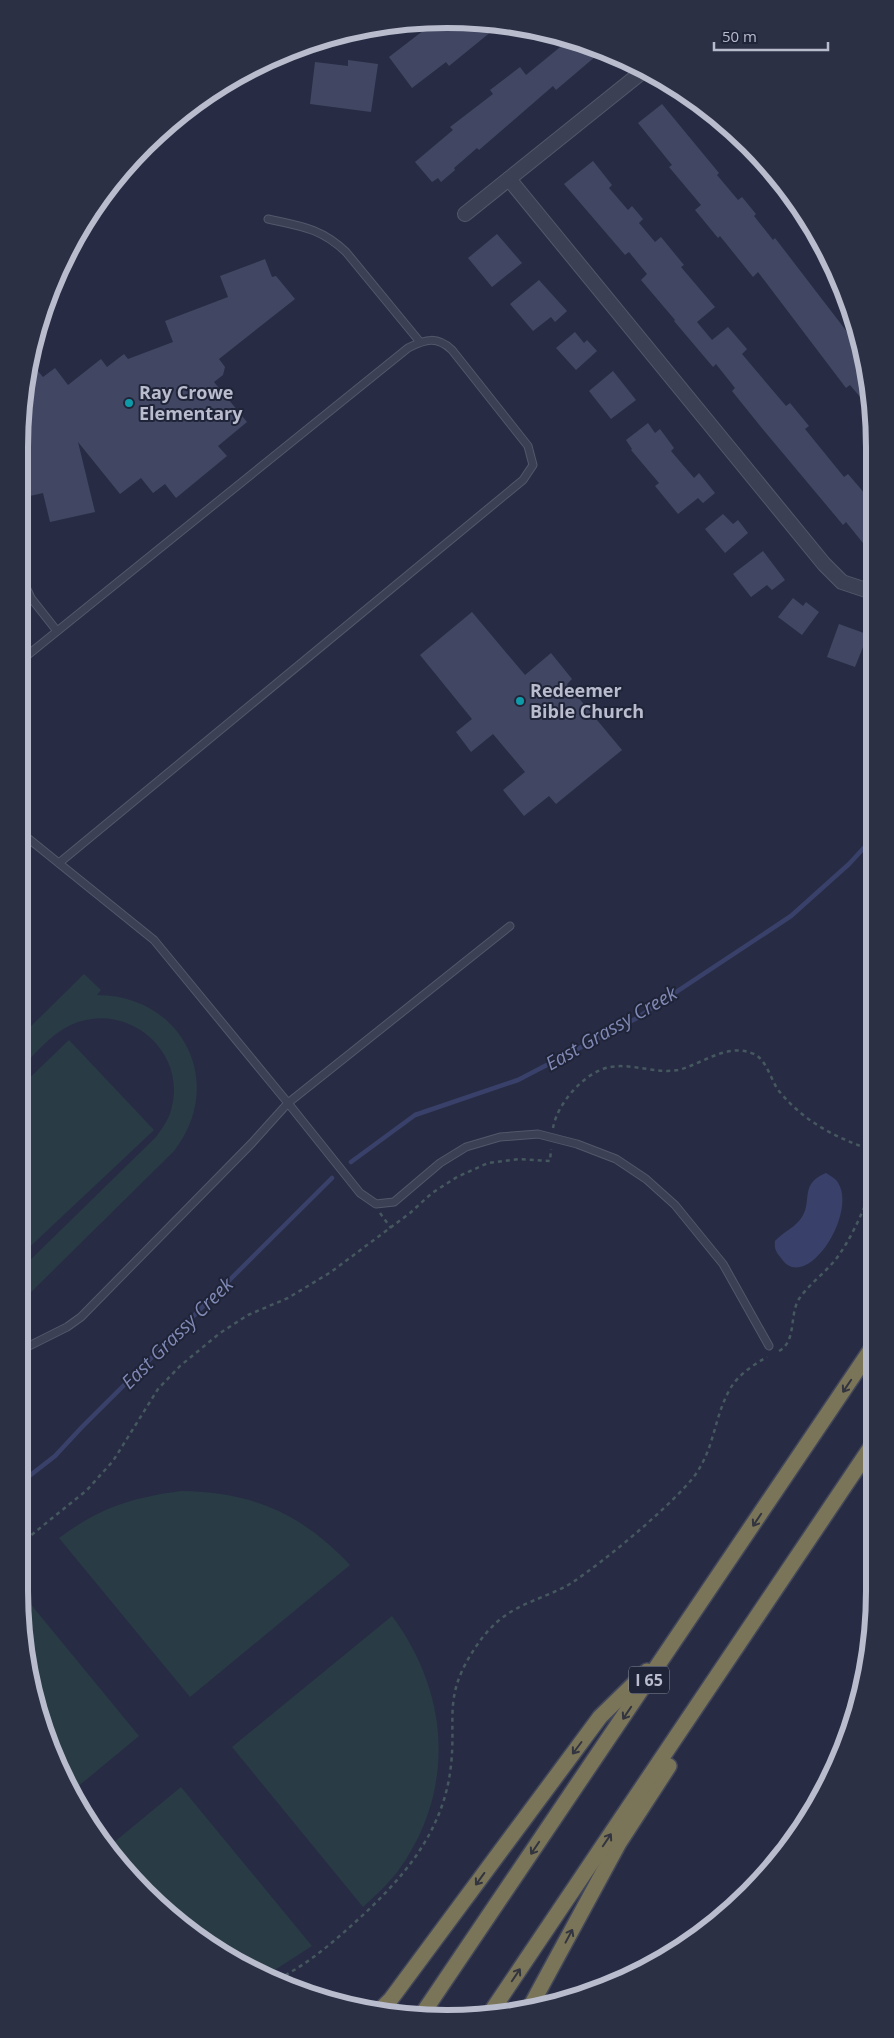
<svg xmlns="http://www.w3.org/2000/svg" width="894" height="2038" viewBox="0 0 894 2038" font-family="'Open Sans',sans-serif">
	<rect width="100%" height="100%" fill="#272c44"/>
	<!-- green -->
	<g fill="#293b45">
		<path d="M84,974L101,990L97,995C182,995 227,1083 174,1151L19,1304V1271L156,1137C163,1127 170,1118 172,1106C185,1052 131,1004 78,1022C54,1030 36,1053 19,1070V1038Z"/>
		<polygon points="69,1040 154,1130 19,1257 19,1088"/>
		<path d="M181,1491C252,1492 301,1513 350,1565L190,1697L59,1538C101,1507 131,1498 181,1491Z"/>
		<polygon points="19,1590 139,1736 70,1793 42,1729"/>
		<path d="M392,1616C450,1694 456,1791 398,1871C388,1884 375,1896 363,1907L232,1747Z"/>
		<polygon points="181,1787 312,1946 270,1973 267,1975 233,1962 125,1873 107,1848"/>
	</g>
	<!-- water -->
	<path fill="#39416a" d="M826,1173C829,1175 833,1177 836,1180C861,1209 806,1296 781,1258C776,1252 774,1249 775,1241C782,1233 792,1229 799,1221C815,1203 797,1185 826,1173Z"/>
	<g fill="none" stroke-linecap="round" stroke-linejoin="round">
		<!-- stream -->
		<g stroke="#39416a" stroke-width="4.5">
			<polyline points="351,1162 415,1115 518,1080 637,1018 791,916 849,864 873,838"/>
			<polyline points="19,1484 55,1456 82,1427 332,1178"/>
		</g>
	</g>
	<!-- building -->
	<g fill="#414762">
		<polygon points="437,20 503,22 449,66 446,62 412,88 389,57"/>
		<polygon points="570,39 584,41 596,56 556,90 553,86 479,150 477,148 454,168 455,170 441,182 438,178 432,182 415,162 453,130 450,127 493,94 490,90 520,67 526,75"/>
		<polygon points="348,60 378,64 371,112 310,104 315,62 348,66"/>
		<polygon points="662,104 719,173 717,175 738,200 742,197 756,214 754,216 773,240 775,238 861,350 872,391 872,411 850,385 846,388 758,272 753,277 720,236 718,238 695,210 701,205 669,167 672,165 638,123"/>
		<polygon points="593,161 612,185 609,188 628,210 632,206 643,219 639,223 655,242 661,237 684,265 681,267 715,307 697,322 712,340 728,327 747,349 742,354 786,406 790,403 809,426 805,429 844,477 848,474 872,502 872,537 863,543 846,522 843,525 761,427 732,391 735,388 716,364 713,367 674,321 675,320 641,280 647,274 629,252 625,255 564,184"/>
		<polygon points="497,234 522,263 492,287 468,258"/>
		<polygon points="265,259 272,277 276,276 295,299 219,359 225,367 223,375 214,382 247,422 218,446 227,456 176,498 165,484 153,493 141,478 120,494 78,442 95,512 50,522 43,493 21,498 19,488 19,447 32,364 43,377 55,368 68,385 101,359 107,367 124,354 128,359 173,342 165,321 228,297 220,276"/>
		<polygon points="539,280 567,311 555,322 551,317 533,331 510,304"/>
		<polygon points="575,332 584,343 587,340 597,351 576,370 556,348"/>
		<polygon points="613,371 636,400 611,419 589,391"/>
		<polygon points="648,423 655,433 660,429 674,448 671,451 694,478 699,473 715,493 703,503 698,498 678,514 655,486 659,483 631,450 632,449 626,440"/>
		<polygon points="723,514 733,524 738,520 748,533 725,553 705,529"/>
		<polygon points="763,551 785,580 772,590 767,585 751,597 733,574"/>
		<polygon points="793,598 803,606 806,602 819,612 802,635 778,617"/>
		<polygon points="472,612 525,675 551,653 572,679 567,684 622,750 556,804 549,796 524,816 503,790 525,772 493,734 471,752 456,732 472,719 420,655"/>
		<polygon points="839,624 872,636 868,649 863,647 855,667 827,657"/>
	</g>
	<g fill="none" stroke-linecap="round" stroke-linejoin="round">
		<!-- lane casing -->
		<g stroke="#54576b" stroke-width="9">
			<g id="lane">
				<path d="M268,219C300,226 321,228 346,252L420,342"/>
				<polyline points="19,572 31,598 57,631"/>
				<path d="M19,662L408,348C426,339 437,336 452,350L528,446L533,465L523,480L59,863"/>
				<polyline points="510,926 288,1103 360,1193 376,1204 394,1202 440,1163 466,1147 500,1137 538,1134 577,1144 616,1159 646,1179 675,1205 723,1264 769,1346"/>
				<polyline points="19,1351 67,1327 81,1317 252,1143 288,1103 154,940 19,831"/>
				<polyline points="659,1963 682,1944"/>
			</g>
		</g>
		<!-- street casing -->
		<g stroke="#54576b" stroke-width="16">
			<g id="street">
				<polyline points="758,157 798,205"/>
				<polyline points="509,179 824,564 842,582 872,592"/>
				<polyline points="465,214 642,72"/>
			</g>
		</g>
		<!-- highway casing -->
		<g stroke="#43475b" stroke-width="18">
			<g id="highway">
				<polyline points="529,2009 619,1843 669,1766"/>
				<polyline points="378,2012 391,1999 600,1717 647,1671"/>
				<polyline points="423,2013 874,1345"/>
				<polyline points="489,2015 875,1441"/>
			</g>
		</g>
		<!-- path -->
		<g stroke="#45575f" stroke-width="2.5" stroke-dasharray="4 4" stroke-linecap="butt">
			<path d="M553,1128C557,1104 584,1072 610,1067C632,1063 656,1074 678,1070C703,1064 727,1042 754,1054C767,1060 771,1081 779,1091C805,1123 837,1138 874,1151"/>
			<polyline points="380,1213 391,1228"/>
			<path d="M779,1351C797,1341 789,1315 799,1299C809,1284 825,1273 836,1259C853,1236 864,1209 874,1183"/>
			<polyline points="19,1545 87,1490 113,1461 158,1389 180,1366 220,1333 248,1315 288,1298 331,1272 410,1213 432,1193 457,1177 488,1163 519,1159 550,1161 551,1149"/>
			<path d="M278,1979C306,1965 330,1945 352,1925C401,1881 444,1833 451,1765C456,1720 444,1699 470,1656C480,1639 493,1623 509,1613C529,1600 553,1595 573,1582C608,1558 656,1518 685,1487C716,1455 711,1423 730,1389C738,1375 753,1365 767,1357"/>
		</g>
		<!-- lane -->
		<use href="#lane" stroke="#3c4054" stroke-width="7"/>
		<!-- street -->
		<use href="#street" stroke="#3c4054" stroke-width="14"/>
		<!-- highway -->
		<use href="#highway" stroke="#7a7558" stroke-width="15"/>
	</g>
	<!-- one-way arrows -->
	<defs><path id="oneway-shaft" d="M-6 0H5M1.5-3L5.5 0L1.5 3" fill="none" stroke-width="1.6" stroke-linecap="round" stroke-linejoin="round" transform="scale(1.25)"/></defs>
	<g stroke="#32343f">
		<use href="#oneway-shaft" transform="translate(847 1386) rotate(124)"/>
		<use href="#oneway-shaft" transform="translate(757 1520) rotate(124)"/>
		<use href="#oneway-shaft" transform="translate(627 1713) rotate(124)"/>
		<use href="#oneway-shaft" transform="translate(577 1748) rotate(127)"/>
		<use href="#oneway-shaft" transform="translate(607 1840) rotate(-56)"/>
		<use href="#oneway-shaft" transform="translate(535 1848) rotate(124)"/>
		<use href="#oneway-shaft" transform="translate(480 1879) rotate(126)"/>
		<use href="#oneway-shaft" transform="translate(569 1936) rotate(-62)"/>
		<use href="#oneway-shaft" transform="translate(516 1975) rotate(-56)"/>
	</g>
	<!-- markers -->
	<g fill="#0f9aa8" stroke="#202439" stroke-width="2">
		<circle cx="129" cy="403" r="5"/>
		<circle cx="520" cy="701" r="5"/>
	</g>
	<g text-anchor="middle" stroke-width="4" stroke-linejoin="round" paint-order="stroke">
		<!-- shield labels -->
		<rect fill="#202439" stroke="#8b8ea1" stroke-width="1" x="629" y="1666.5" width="40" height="27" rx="4"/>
		<g font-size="16" font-weight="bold" fill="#b9bccd">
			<text x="649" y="1686">I 65</text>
		</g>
		<!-- poi labels -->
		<g font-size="18" font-weight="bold" fill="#b9bccd" stroke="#202439" text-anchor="start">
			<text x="139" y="399">Ray Crowe<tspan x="139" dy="21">Elementary</tspan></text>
			<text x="530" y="697">Redeemer<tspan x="530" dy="21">Bible Church</tspan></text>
		</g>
		<!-- water labels -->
		<g font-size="19" font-style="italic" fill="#808ab5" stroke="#202439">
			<text transform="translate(611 1028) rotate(-30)" y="7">East Grassy Creek</text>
			<text transform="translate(177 1333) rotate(-45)" y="7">East Grassy Creek</text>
		</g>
	</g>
	<!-- crop -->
	<path d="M0 0H894V2038H0ZM447 28H447A419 419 0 0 1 866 447V1591A419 419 0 0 1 447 2010H447A419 419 0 0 1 28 1591V447A419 419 0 0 1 447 28Z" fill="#2c3045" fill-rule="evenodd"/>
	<path fill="none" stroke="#b9bccd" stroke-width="6" d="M447 28H447A419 419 0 0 1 866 447V1591A419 419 0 0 1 447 2010H447A419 419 0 0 1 28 1591V447A419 419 0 0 1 447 28Z"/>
	<!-- scale -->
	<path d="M714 42v8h114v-8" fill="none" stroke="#b9bccd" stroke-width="2.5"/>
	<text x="722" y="42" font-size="15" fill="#b9bccd" stroke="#202439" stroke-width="4" paint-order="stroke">50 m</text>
</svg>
